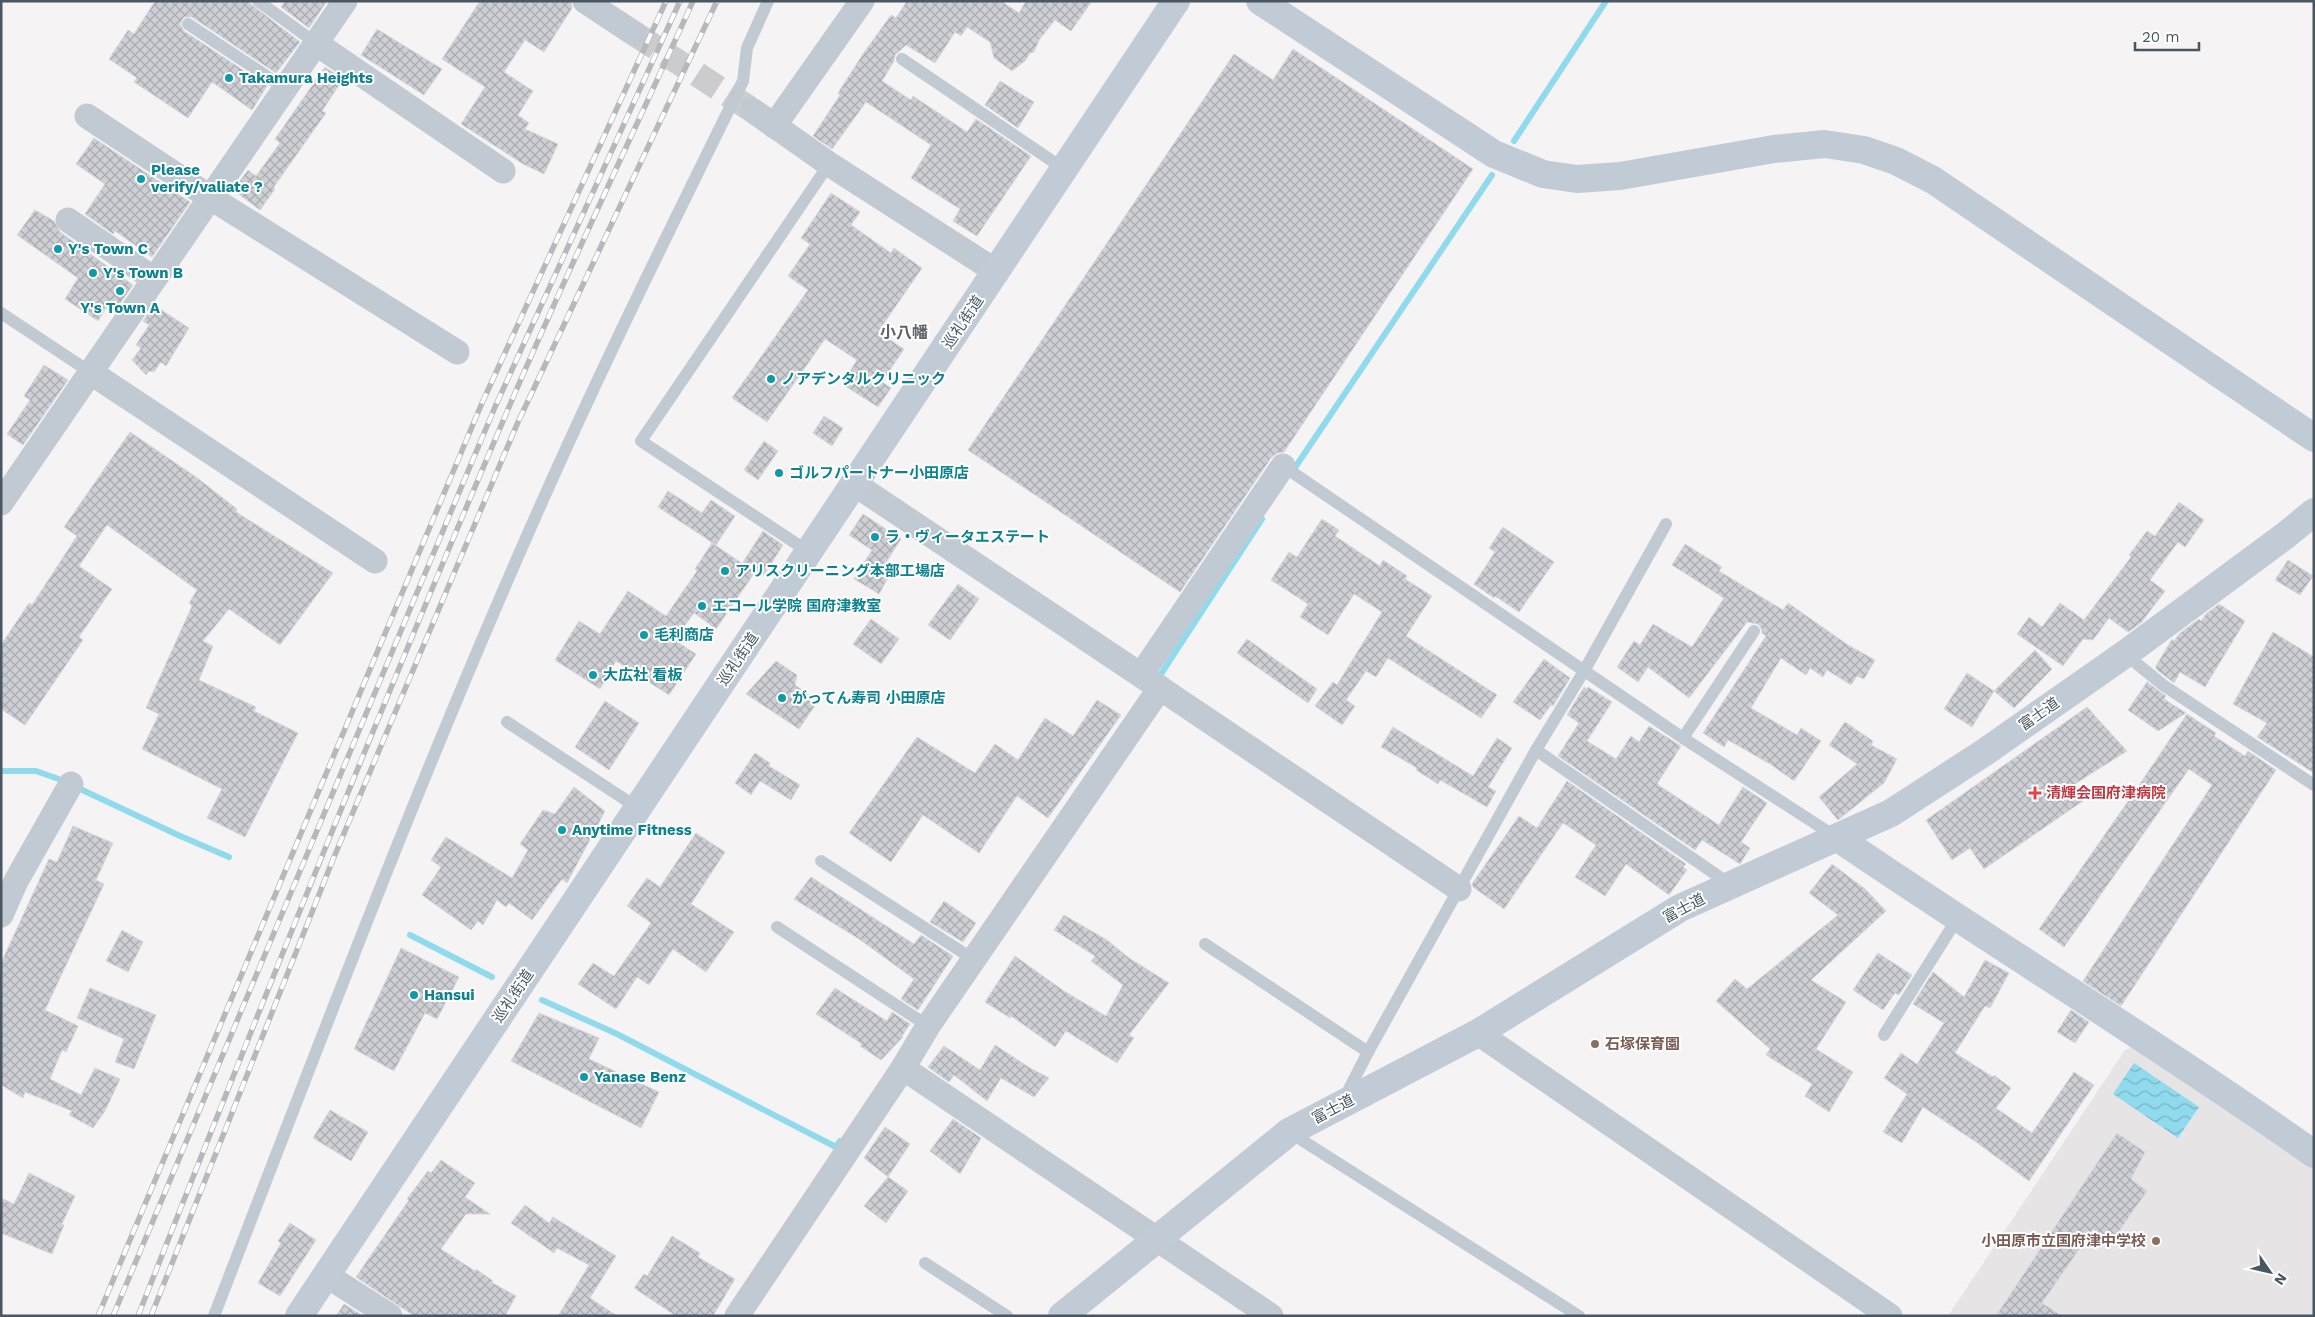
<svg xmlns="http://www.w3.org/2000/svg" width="2315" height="1317" viewBox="0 0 2315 1317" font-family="'Work Sans','Noto Sans JP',sans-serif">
	<defs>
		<pattern id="water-waves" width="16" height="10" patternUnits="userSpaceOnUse" patternTransform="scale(1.25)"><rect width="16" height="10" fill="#90daee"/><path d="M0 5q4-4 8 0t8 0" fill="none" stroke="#78b4c4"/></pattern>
		<pattern id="building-cross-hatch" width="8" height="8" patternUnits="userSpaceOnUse" patternTransform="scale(1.25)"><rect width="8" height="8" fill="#cdcfd5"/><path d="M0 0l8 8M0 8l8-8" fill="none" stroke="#a8abb0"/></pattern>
	</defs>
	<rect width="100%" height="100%" fill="#f5f3f3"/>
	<!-- education -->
	<polygon fill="#e6e4e5" points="2136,1046 2314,1167 2314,1316 1948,1316 2125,1050"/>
	<!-- water -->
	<polygon fill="url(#water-waves)" points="2134,1063 2199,1107 2178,1138 2113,1094"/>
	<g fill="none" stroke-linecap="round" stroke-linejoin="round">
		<!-- stream -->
		<g stroke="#90daee" stroke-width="6">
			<polyline points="1514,141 1606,1"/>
			<polyline points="1292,472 1492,175"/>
			<polyline points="1157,680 1262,519"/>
			<polyline points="1,771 36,771 67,782"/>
			<polyline points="76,787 178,835 229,857"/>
			<polyline points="410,935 492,977"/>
			<polyline points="542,1000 617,1034 836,1147 840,1141"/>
		</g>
	</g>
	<!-- building -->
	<g fill="url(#building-cross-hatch)" stroke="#d7d9de">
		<polygon points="155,1 247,1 300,42 276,73 192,17 184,17 180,24 184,31 267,86 252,110 212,82 188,118 134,82 137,78 109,59 128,30 134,34"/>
		<polygon points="285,1 327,1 309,28 281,7"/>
		<polygon points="480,1 571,1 572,8 544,52 525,40 504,72 533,91 518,115 529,123 525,129 558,144 544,174 523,164 461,124 485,87 442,59"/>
		<polygon points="907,1 1001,1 1019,13 1026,1 1092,1 1071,31 1055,20 1039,40 1034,52 1030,53 1025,61 1012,71 994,58 990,42 967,27 961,36 955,32 935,63 906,45 895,55 894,61 882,81 911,100 913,96 967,132 976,119 1031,156 977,236 953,221 960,209 911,178 931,145 866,102 832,149 813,136 840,95 838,93 863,54 891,15 896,18"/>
		<polygon points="377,29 442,69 424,95 361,55"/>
		<polygon points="1293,49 1473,169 1284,452 1277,453 1271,458 1180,592 968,450 1234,54 1273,80"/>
		<polygon points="325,67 343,79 322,111 326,113 273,188 275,189 260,210 233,190 248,170 256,176 280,143 275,139"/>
		<polygon points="1000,81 1034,102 1018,128 985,105"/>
		<polygon points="94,138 190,202 152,257 115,231 113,234 85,214 105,184 76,164"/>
		<polygon points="831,193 860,212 851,225 891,253 894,248 922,268 878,332 904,349 882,382 891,388 878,407 842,384 857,360 825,339 767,422 732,398 808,290 788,276 810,244 801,238"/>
		<polygon points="35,210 54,221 60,232 133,285 119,305 111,300 98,321 65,299 78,278 17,235"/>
		<polygon points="154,305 189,328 166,366 161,362 154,372 149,371 146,375 132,360 141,348 136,345 149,325 143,321"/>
		<polygon points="44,365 68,380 23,445 7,434 30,400 24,396"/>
		<polygon points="824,416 843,428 832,446 813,433"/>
		<polygon points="130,432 196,477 237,509 236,512 333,573 280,645 229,609 203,641 213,646 199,680 256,707 254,711 298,733 245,837 207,818 222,789 142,749 159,714 146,708 192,606 189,603 197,590 107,525 79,566 112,589 79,637 83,640 25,725 1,709 1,645 29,603 32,605 77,536 64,527"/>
		<polygon points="764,441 778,451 758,480 744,470"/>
		<polygon points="668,491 702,513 711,500 735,516 716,545 658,507"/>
		<polygon points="2179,502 2204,520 2185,547 2178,542 2150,580 2165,591 2141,623 2128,632 2109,618 2093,640 2083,639 2063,666 2017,634 2029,617 2042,627 2060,603 2084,620 2131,557 2129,555 2147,531 2155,536"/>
		<polygon points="863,514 901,539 885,564 893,569 879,594 854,579 872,550 849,535"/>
		<polygon points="1322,519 1339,530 1335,536 1380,566 1383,560 1407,576 1405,579 1432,596 1406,636 1497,695 1481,718 1388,658 1376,677 1366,671 1346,700 1355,706 1342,725 1315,706 1333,682 1337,685 1382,612 1354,594 1328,635 1300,617 1308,604 1271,580 1289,552 1297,557"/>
		<polygon points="1503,527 1554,562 1519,612 1495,596 1494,598 1474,584 1495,552 1489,548"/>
		<polygon points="763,531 783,545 764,575 743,562"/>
		<polygon points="712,543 755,572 716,629 694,613 674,640 696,654 669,695 616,661 600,689 555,660 579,621 600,634 628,591 666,616 697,571 695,569"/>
		<polygon points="1685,544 1722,567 1719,571 1783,610 1788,603 1848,645 1875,660 1864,679 1857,676 1851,685 1827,670 1823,677 1810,668 1806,675 1781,658 1751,708 1797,735 1801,728 1821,741 1794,781 1770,764 1728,740 1724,747 1703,733 1766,636 1762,633 1761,628 1758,624 1747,622 1689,698 1648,667 1638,682 1617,667 1634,641 1640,645 1653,624 1692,647 1724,598 1672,565"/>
		<polygon points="2288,560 2313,576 2300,595 2275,580"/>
		<polygon points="958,584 979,599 950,640 928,625"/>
		<polygon points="2219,604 2245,621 2205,687 2180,672 2174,683 2156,669 2156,666 2172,639 2174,641 2180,633 2199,619 2201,621 2206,614"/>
		<polygon points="871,619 899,639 881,664 853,644"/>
		<polygon points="2273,632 2314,657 2314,773 2257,737 2267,723 2233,704"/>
		<polygon points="1247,639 1317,689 1308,703 1237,653"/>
		<polygon points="2035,650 2052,669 2014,708 1994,691"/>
		<polygon points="1544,659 1570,678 1553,706 1551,705 1540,720 1513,702"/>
		<polygon points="776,661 797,675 795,685 818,701 799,729 746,694"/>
		<polygon points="1967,673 1994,691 1972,727 1944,709"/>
		<polygon points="2147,682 2166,696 2164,699 2186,713 2158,731 2128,710"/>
		<polygon points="1584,687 1587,689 1588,687 1612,702 1587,741 1616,759 1631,736 1639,742 1649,726 1681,746 1657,784 1719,825 1743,787 1767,803 1741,842 1750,848 1740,864 1702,840 1695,850 1558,756 1579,723 1567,715"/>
		<polygon points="1097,700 1121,715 1048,818 1017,796 979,853 923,815 891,862 849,833 917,737 975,773 995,744 1018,760 1045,718 1073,736"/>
		<polygon points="605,701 639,723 609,770 575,747"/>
		<polygon points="2087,707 2127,751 2075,784 2083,801 1984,869 1970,848 1952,860 1926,820"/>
		<polygon points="2187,714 2216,733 2214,736 2245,756 2248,751 2276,770 2121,1006 2083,981 2212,785 2189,769 2064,947 2039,929 2131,797"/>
		<polygon points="1845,722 1873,741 1871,745 1897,759 1884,783 1838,820 1819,797 1857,764 1829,745"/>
		<polygon points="1393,727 1473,776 1497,738 1512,748 1488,787 1496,791 1487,807 1440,780 1438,784 1416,770 1417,768 1381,747"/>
		<polygon points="755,753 770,763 769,766 800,785 791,800 760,781 751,795 735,783"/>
		<polygon points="1567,781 1686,864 1683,867 1687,870 1669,895 1626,864 1605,896 1575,877 1596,845 1563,823 1504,909 1473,887 1472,884 1519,816 1537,828"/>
		<polygon points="574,787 605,811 567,883 562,879 532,920 509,903 506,907 497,900 483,925 478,921 471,930 422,895 441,867 431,860 446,837 512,878 528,850 520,844 543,810 555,814"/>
		<polygon points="73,826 113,843 96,880 104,884 45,1010 78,1026 66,1052 62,1050 50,1079 81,1095 95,1068 120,1079 105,1111 93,1128 69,1115 72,1111 25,1092 23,1098 1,1085 1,963 49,859 57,862"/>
		<polygon points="696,833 725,852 691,904 734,932 706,972 673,949 649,985 637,977 616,1009 578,984 593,963 614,976 651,923 627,906 647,878 660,887"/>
		<polygon points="1832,864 1865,889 1886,911 1811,980 1846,1002 1816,1049 1853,1072 1829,1112 1805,1096 1812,1084 1766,1055 1770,1049 1716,1001 1735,979 1747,989 1838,915 1809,893"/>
		<polygon points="811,877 914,944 921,935 953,956 918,1010 901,999 914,979 859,939 794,899"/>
		<polygon points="944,901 976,923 963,942 930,922"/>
		<polygon points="1064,915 1107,940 1129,958 1169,983 1129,1035 1134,1038 1117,1063 1066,1031 1055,1047 1011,1016 1010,1018 985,1002 1015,956 1064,991 1106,1016 1123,985 1091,961 1095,956 1054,930"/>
		<polygon points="122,930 143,942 128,972 106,961"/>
		<polygon points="401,948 459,977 437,1019 425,1013 394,1071 354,1049"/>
		<polygon points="1878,953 1912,975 1899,995 1895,993 1883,1010 1853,990"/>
		<polygon points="1985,960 2009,973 1990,1008 1985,1006 1955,1053 1993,1077 1994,1075 2011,1088 1996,1108 2032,1133 2074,1072 2094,1085 2029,1181 1976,1142 1923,1107 1902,1143 1883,1132 1907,1094 1884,1078 1901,1053 1917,1064 1944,1023 1913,1004 1933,972 1964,997"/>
		<polygon points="90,988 156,1015 134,1069 115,1062 124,1039 77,1018"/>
		<polygon points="835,988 887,1021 892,1012 910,1024 902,1036 903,1037 881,1060 860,1046 862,1044 816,1014"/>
		<polygon points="2071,1010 2089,1022 2075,1043 2057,1032"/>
		<polygon points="539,1013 599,1038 589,1059 659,1092 641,1128 511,1061"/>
		<polygon points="995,1045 1030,1068 1049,1078 1034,1097 1001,1078 987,1101 954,1075 949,1082 928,1067 944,1046 980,1070"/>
		<polygon points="330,1110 368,1132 351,1161 313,1138"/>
		<polygon points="953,1119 981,1138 960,1174 930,1151"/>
		<polygon points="885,1127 910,1144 888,1177 864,1158"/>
		<polygon points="2117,1133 2145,1152 2131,1179 2147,1191 2110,1244 2093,1229 2042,1303 2062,1316 1996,1316"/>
		<polygon points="441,1160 475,1183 465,1197 490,1214 466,1214 441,1249 475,1271 476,1269 493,1281 491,1282 516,1296 505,1316 414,1316 356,1277 409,1200 407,1199 428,1171 431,1173"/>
		<polygon points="29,1173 75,1196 62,1224 64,1225 52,1254 1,1233 1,1198 14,1204"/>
		<polygon points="888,1177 908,1191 886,1223 864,1206"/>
		<polygon points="525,1205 549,1223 553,1217 616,1256 590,1298 617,1316 558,1316 589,1265 557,1248 554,1253 511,1223"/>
		<polygon points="290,1223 316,1240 280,1296 258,1283 281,1243 278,1241"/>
		<polygon points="672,1236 700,1253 698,1257 735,1279 713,1316 676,1316 634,1288 644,1274 647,1276"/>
		<polygon points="344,1304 363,1316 336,1316"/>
	</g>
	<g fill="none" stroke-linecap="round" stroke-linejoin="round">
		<!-- street-tunnel -->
		<polyline stroke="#caccce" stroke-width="25" stroke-dasharray="25 12" stroke-linecap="butt" points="635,34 752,110"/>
		<!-- lane -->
		<g stroke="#c1cad2" stroke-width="12">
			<polyline points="258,1 317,44"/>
			<polyline points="188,24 286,89"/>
			<polyline points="902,59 1064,169"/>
			<polyline points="1,313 90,372"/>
			<polyline points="1283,466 1683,738 1836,837"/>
			<polyline points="809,552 641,441 829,164"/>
			<polyline points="2125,654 2163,685 2314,785"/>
			<polyline points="507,722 638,808"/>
			<polyline points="1683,738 1754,631"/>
			<polyline points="1536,750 1731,885"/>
			<polyline points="821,861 973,959"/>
			<polyline points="777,927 928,1026"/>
			<polyline points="1205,944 1368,1052"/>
			<polyline points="1884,1035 1957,919"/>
			<polyline points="1345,1097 1368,1052 1536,750 1584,671 1666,524"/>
			<polyline points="1289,1132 1579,1316"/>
			<polyline points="925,1263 1007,1316"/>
			<path d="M214,1316C317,1049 418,782 534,520C599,372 671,227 743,81L747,48L768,1"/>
		</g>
		<!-- street -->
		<g stroke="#c1cad2" stroke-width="25">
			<polyline points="585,1 635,34"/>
			<polyline points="317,44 503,171"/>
			<polyline points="752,110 829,164 997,272"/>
			<polyline points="87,116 211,198 457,352"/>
			<polyline points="774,126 862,1"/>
			<polyline points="68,220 154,279"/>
			<polyline points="90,372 375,561"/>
			<polyline points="853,483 1160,688"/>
			<polyline points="1,503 345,1"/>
			<polyline points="1141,675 1283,466"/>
			<polyline points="1,915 16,881 71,784"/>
			<polyline points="1478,1033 1890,1316"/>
			<polyline points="903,1068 928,1026 1160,688 1459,889"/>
			<polyline points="326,1275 390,1316"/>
			<polyline points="737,1316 903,1068 1271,1316"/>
		</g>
		<!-- secondary -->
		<g stroke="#c1cbd6" stroke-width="28">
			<polyline points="1260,1 1494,154 1543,174 1577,179 1620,176 1774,149 1825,144 1864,150 1896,161 1933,180 2314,438"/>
			<path d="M1838,838C1996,946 2158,1044 2314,1154"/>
			<polyline points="299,1316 1176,1"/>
			<polyline points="1062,1316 1289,1132 1478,1033 1680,908 1891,813 1985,752 2125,654 2286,535 2314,512"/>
		</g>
		<!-- rail casing -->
		<g stroke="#b5b8bd" stroke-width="5.5">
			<g id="rail">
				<polyline points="98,1316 482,403 666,1"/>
				<polyline points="113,1316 495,407 680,1"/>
				<path d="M138,1316C260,1007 384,698 515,393C572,261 634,132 693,1"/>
				<polyline points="151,1316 334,857 518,422 717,1"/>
			</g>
		</g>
		<!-- rail -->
		<use href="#rail" stroke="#fff" stroke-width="4" stroke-dasharray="11" stroke-linecap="butt"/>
	</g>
	<!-- markers -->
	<g fill="#0f9aa8" stroke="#fff" stroke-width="2">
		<circle cx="229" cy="78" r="5"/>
		<circle cx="141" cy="179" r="5"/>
		<circle cx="58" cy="249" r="5"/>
		<circle cx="93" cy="273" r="5"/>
		<circle cx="120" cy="291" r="5"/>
		<circle cx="771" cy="379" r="5"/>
		<circle cx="779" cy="473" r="5"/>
		<circle cx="875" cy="537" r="5"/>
		<circle cx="725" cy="571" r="5"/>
		<circle cx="702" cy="606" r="5"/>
		<circle cx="644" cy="635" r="5"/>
		<circle cx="593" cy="675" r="5"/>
		<circle cx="782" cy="698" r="5"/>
		<circle cx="562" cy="830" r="5"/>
		<circle cx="414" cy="995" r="5"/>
		<circle cx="584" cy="1077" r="5"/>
	</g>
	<path fill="#e0444e" stroke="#fff" stroke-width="2" d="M2032.5 785.5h5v5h5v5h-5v5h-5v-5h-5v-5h5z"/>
	<g fill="#8d6e63" stroke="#fff" stroke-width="2">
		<circle cx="1595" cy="1044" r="5"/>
		<circle cx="2156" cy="1241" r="5"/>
	</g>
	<g text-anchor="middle" stroke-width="4" stroke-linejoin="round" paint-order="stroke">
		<!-- culture labels -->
		<g font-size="15" font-weight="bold" fill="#0d838f" stroke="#fff" text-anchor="start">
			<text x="239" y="83">Takamura Heights</text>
			<text x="151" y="175">Please<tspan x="151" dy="17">verify/valiate ?</tspan></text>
			<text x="68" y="254">Y's Town C</text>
			<text x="103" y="278">Y's Town B</text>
			<text x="120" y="313" text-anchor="middle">Y's Town A</text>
			<text x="781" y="384">ノアデンタルクリニック</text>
			<text x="789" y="478">ゴルフパートナー小田原店</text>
			<text x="885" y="542">ラ・ヴィータエステート</text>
			<text x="735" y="576">アリスクリーニング本部工場店</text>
			<text x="712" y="611">エコール学院 国府津教室</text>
			<text x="654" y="640">毛利商店</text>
			<text x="603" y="680">大広社 看板</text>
			<text x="792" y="703">がってん寿司 小田原店</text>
			<text x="572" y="835">Anytime Fitness</text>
			<text x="424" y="1000">Hansui</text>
			<text x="594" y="1082">Yanase Benz</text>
		</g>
		<!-- street labels -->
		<g font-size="15" fill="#4a5661" stroke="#fff">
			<text transform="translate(963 322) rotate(-56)" y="5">巡礼街道</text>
			<text transform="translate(738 659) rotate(-56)" y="5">巡礼街道</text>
			<text transform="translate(2039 714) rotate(-35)" y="5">富士道</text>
			<text transform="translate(1684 908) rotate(-28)" y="5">富士道</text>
			<text transform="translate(513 996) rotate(-56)" y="5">巡礼街道</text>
			<text transform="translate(1333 1109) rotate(-28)" y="5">富士道</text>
		</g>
		<!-- health labels -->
		<g font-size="15" font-weight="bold" fill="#be3a42" stroke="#fff" text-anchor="start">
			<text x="2046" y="798">清輝会国府津病院</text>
		</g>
		<!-- education labels -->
		<g font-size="15" font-weight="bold" fill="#785e54" stroke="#fff" text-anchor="start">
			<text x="1605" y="1049">石塚保育園</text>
			<text x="2146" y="1246" text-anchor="end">小田原市立国府津中学校</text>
		</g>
		<!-- neighbourhood labels -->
		<g font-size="16" font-weight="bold" fill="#5f6368" stroke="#fff">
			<text x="904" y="338">小八幡</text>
		</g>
	</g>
	<!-- border -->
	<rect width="2315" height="1317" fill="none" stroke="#4a5661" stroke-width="5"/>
	<!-- north arrow -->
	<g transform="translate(2270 1272) rotate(124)" stroke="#ffffff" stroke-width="4" paint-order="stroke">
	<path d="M0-4L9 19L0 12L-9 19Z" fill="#4a5661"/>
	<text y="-8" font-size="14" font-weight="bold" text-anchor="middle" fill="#4a5661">N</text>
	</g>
	<!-- scale -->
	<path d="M2135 42v8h64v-8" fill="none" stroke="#4a5661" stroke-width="2.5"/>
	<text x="2142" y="42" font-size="15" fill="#4a5661" stroke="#ffffff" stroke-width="4" paint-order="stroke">20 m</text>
</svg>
